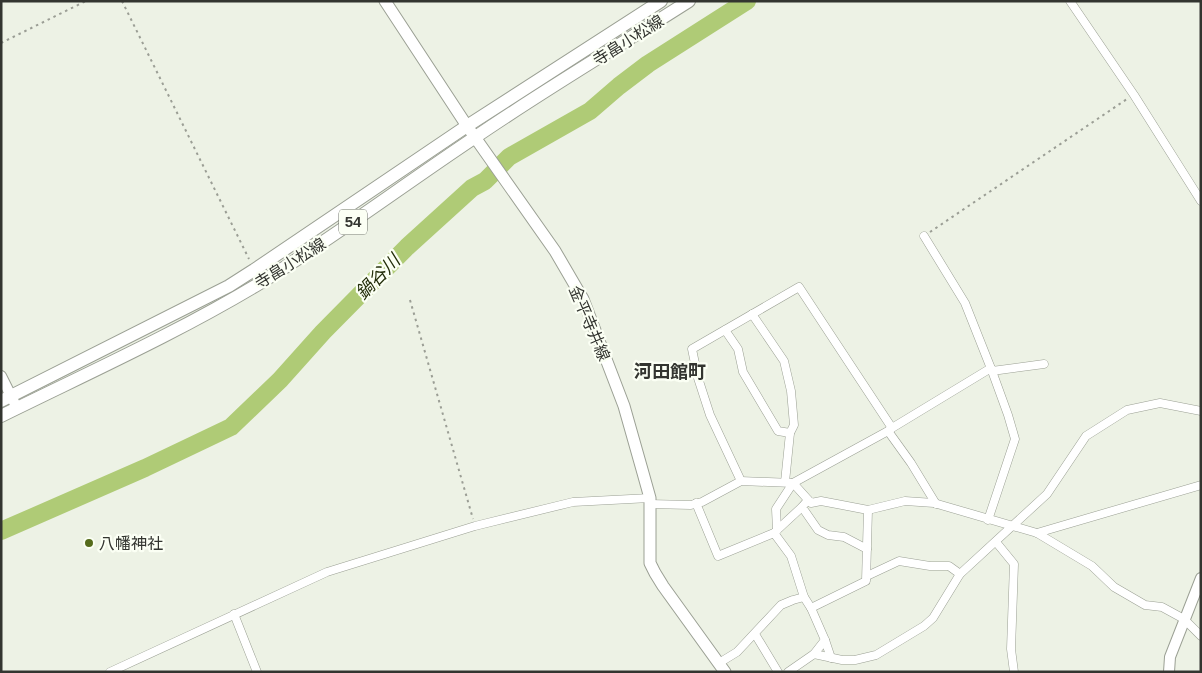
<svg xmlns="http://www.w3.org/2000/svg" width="1202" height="673" viewBox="0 0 1202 673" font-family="Arial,'Noto Sans JP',sans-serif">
	<rect width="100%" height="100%" fill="#edf2e5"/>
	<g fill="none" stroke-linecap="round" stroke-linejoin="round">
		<!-- river -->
		<polyline stroke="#afcb76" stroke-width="18" points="1,531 145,468 231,427 280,380 323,332 407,247 472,188 485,181 509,157 590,111 619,86 648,64 747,1"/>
		<!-- minor casing -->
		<g stroke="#9ba094" stroke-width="9">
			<g id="minor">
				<polyline points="1070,1 1134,95 1201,201"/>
				<polyline points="924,236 965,303 992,371 1008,415 1015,439 988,520"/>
				<polyline points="752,314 784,361 791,391 794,425 790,433 785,482"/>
				<polyline points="725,330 738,349 743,372 778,431 790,433"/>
				<polyline points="992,371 1044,364"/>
				<polyline points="892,428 991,368"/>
				<polyline points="741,481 710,415 698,378 692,349 799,287 892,428 888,431"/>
				<polyline points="808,500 802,507 818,530 828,535 844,537 867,549"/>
				<polyline points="696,503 718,556 774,533 791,556 804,597 811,608 825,640"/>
				<polyline points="649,504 691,505 702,502 741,481 793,483 811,503 821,501 868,510 905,501 934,503 1037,533 1092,566 1114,587 1145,605 1162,607 1184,619 1201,636"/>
				<polyline points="777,530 776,509 793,483 888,431 911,463 936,504"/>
				<polyline points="776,531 802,507"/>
				<polyline points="1037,533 1201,485"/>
				<polyline points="996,542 1014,564 1011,649 1014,672"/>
				<polyline points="867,576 899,561 930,566 949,566 960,574"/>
				<polyline points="811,608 866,581 868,510"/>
				<polyline points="234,614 257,672"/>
				<polyline points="755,634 778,672"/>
				<polyline points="814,654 825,640 831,658"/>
				<polyline points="719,663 737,652 781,605 793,600 804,597"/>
				<polyline points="110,672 327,572 475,526 573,502 650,498"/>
				<polyline points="788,672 814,654 842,660 855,660 876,655 924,626 933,618 960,574 1047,494 1086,436 1127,410 1160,403 1201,411"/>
			</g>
		</g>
		<!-- tertiary casing -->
		<g stroke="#9ba094" stroke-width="12">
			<g id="tertiary">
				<polyline points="1,376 17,408"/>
				<polyline points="1169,672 1170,657 1201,578"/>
			</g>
		</g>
		<!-- secondary casing -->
		<g stroke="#9ba094" stroke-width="13">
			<polyline id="secondary" points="385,1 467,126 555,251 583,299 624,406 643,473 650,498 650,563 655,573 663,586 725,672"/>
		</g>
		<!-- primary casing -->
		<g stroke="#9ba094" stroke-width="14">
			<g id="primary">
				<polyline points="1,401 229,286 254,270 467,126 661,1"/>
				<path d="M1,416C88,373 177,333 260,283C333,238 402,186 474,138C544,90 617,47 689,1"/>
			</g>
		</g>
		<!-- path -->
		<g stroke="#9b9e95" stroke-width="2" stroke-dasharray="2.5 4" stroke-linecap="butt">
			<polyline points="122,1 249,259"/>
			<polyline points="1,43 86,1"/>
			<polyline points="930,232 1127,99"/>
			<polyline points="410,300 473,519"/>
		</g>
		<!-- minor -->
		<use href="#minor" stroke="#fff" stroke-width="8"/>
		<!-- tertiary -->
		<use href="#tertiary" stroke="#fff" stroke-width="10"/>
		<!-- secondary -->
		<use href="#secondary" stroke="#fff" stroke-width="11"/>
		<!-- primary -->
		<use href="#primary" stroke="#fff" stroke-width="12"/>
	</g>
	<!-- markers -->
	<circle fill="#556b1b" stroke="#fbfff4" stroke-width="2" cx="89" cy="543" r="5"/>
	<g text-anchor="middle" stroke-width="4.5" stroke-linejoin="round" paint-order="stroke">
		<!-- shield labels -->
		<rect fill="#fbfff4" stroke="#6f726b" stroke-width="1" x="339" y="209.5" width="28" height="25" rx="4"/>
		<g font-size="15" font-weight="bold" fill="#333530">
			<text x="353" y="227">54</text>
		</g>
		<!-- street labels -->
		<g font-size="16" fill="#333530" stroke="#fbfff4">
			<text transform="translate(628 40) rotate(-32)" y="6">寺畠小松線</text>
			<text transform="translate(290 263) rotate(-32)" y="6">寺畠小松線</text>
			<text transform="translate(590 323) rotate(67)" y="6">金平寺井線</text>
		</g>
		<!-- poi labels -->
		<g font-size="16" fill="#333530" stroke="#fbfff4" text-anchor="start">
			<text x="99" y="549">八幡神社</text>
		</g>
		<!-- water labels -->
		<g font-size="18" font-style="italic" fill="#232e0a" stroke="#fbfff4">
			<text transform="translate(378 277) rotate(-46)" y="6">鍋谷川</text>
		</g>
		<!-- neighbourhood labels -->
		<g font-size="18" font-weight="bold" fill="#333530" stroke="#fbfff4">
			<text x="670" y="378">河田館町</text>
		</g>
	</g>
	<!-- border -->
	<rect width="1202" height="673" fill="none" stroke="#333530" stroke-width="5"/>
</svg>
